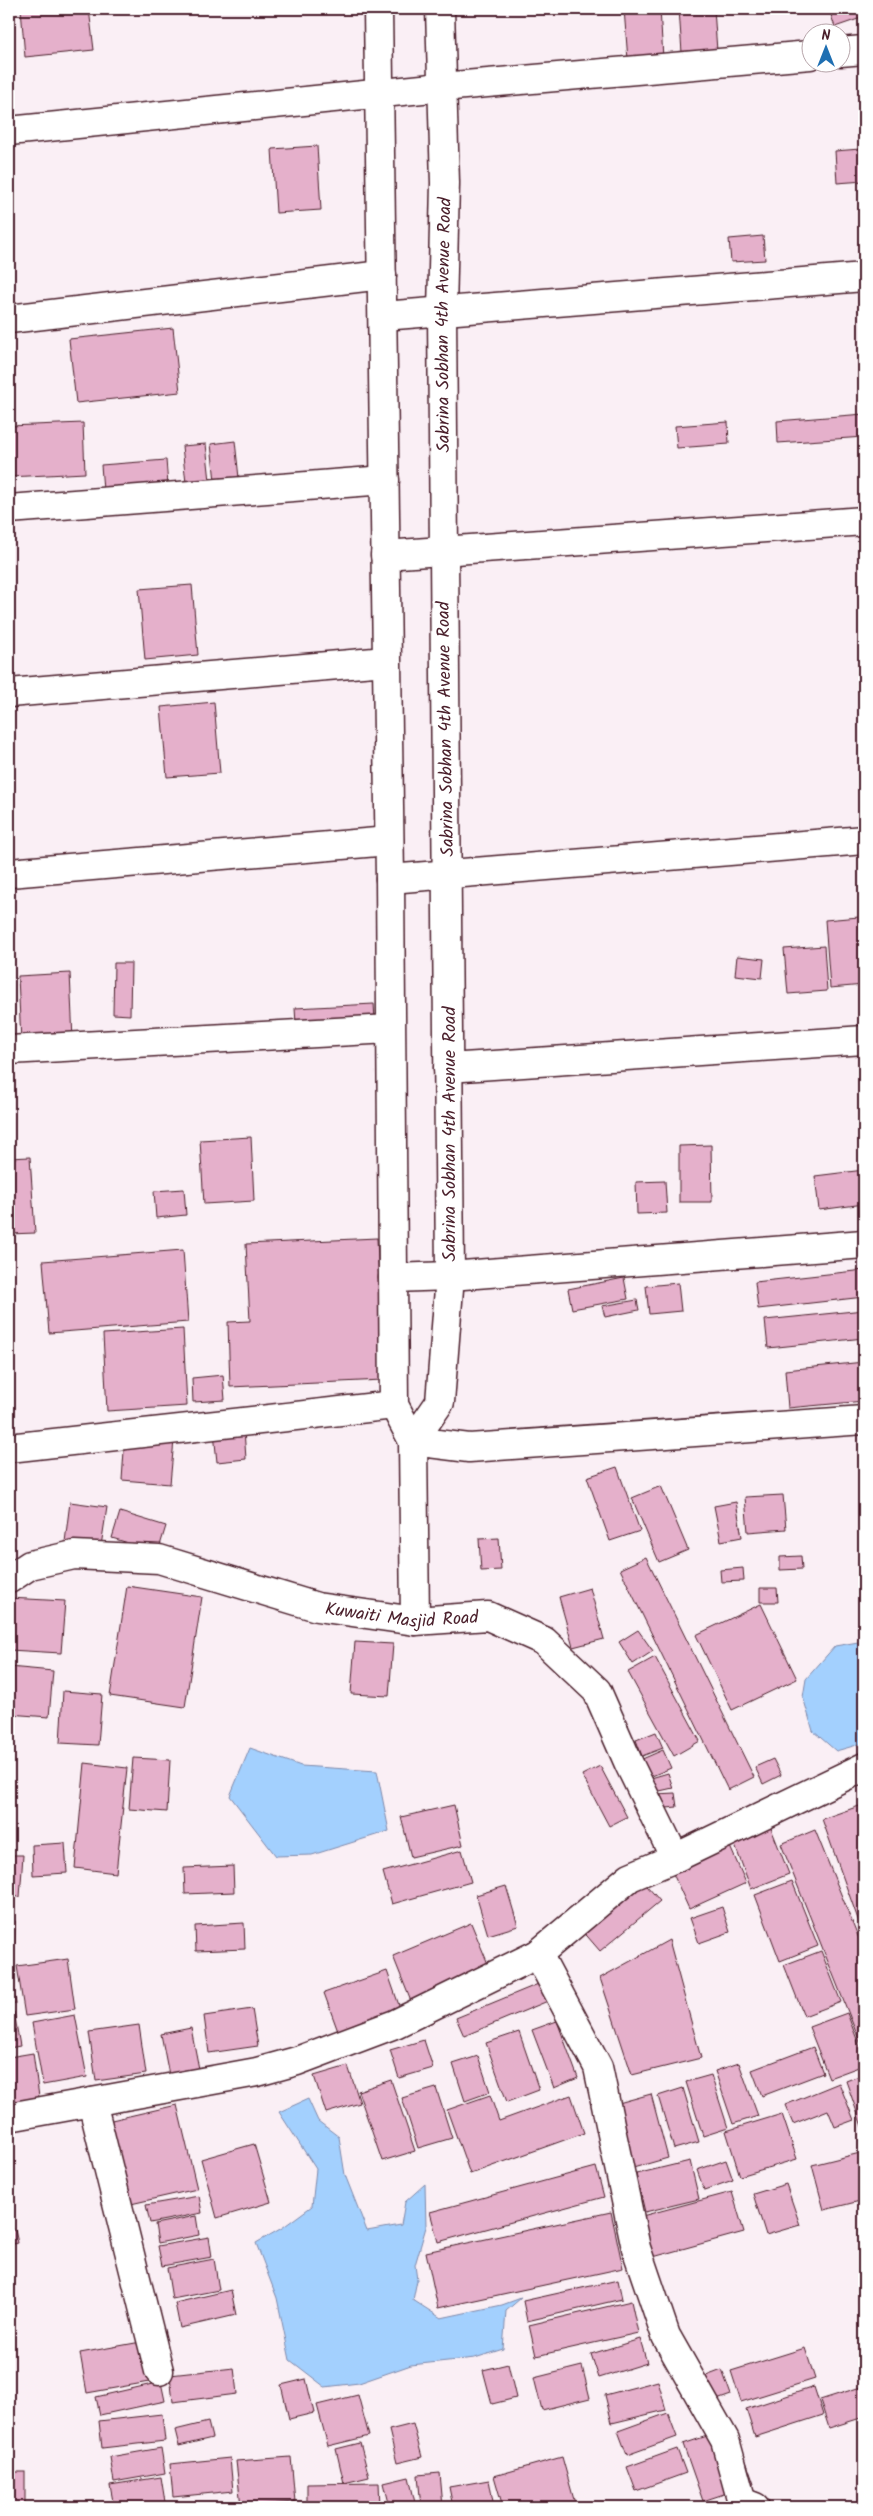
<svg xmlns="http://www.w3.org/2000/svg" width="873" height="2516" viewBox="0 0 873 2516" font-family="Kalam,sans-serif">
	<rect width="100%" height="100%" fill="#faeff5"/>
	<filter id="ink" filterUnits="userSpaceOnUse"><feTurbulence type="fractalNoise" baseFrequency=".02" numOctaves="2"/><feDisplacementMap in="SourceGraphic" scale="10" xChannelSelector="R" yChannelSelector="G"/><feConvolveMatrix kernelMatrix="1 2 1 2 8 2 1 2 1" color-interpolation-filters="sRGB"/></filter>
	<g filter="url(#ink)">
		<!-- water -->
		<g fill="#a3d0fe" stroke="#7f89aa">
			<polygon points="864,1641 864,1743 836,1751 813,1731 803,1697 806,1679 835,1646"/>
			<polygon points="250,1748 301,1766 377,1771 389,1831 312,1855 276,1856 230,1796"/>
			<polygon points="308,2099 318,2121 339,2137 345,2175 367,2231 401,2225 405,2202 425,2184 426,2227 415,2265 417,2280 413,2300 441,2318 502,2305 521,2298 506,2311 503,2349 475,2358 411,2365 359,2383 325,2387 290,2360 277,2298 256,2243 282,2228 312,2206 316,2169 279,2112"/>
		</g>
		<!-- building -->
		<g fill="#e5b0cb" stroke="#4a1f2b">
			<polygon points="21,9 89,9 94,50 25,57"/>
			<polygon points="624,9 660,9 663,58 628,60"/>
			<polygon points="679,9 714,9 717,51 682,53"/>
			<polygon points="829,9 864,9 864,17 835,27"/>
			<polygon points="317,146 321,210 276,213 272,149"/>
			<polygon points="860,149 861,163 864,163 864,181 837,183 835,151"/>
			<polygon points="763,236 765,260 731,262 729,239"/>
			<polygon points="173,328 180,392 76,403 69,339"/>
			<polygon points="864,414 864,437 778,443 777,421"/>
			<polygon points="728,422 729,444 677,448 675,426"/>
			<polygon points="83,423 85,473 9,477 9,426"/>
			<polygon points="235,441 239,478 215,481 211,444"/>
			<polygon points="206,444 210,481 186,483 182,446"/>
			<polygon points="166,460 168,485 103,490 101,465"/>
			<polygon points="192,585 198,655 145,660 139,589"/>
			<polygon points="214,702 220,773 167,777 161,707"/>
			<polygon points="859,917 864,985 830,988 825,920"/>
			<polygon points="824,946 827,991 788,994 784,949"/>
			<polygon points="737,956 764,959 762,978 735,975"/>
			<polygon points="114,963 131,963 130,1015 113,1014"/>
			<polygon points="70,973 73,1040 21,1042 18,976"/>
			<polygon points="374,1004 375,1020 296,1024 295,1008"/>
			<polygon points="251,1137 254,1201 204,1204 200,1140"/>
			<polygon points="711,1145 712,1202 679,1202 679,1146"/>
			<polygon points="30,1157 35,1233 9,1234 9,1158"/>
			<polygon points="864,1170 864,1204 819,1210 815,1176"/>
			<polygon points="665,1181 667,1213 637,1214 636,1182"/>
			<polygon points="184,1189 186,1215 156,1218 154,1191"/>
			<polygon points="377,1238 383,1380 230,1387 228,1322 250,1321 246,1244"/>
			<polygon points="183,1250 188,1322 49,1333 43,1261"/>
			<polygon points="864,1270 864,1297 758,1309 755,1282"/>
			<polygon points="624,1278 628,1299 572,1309 568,1289"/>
			<polygon points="678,1283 681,1311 649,1314 646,1286"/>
			<polygon points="637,1300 639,1310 605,1317 602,1306"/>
			<polygon points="864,1310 864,1338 768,1348 765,1320"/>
			<polygon points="183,1329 187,1406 107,1411 103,1334"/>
			<polygon points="864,1362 864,1401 788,1408 785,1370"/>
			<polygon points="223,1375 225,1400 193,1402 192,1378"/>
			<polygon points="244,1430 246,1459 217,1462 214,1433"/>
			<polygon points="125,1436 174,1440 170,1484 122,1480"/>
			<polygon points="617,1467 640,1531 610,1541 587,1477"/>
			<polygon points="661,1486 688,1550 659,1562 632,1498"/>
			<polygon points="783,1495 786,1529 748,1532 745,1497"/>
			<polygon points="70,1502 107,1507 101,1546 65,1542"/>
			<polygon points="736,1502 742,1537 721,1541 714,1506"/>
			<polygon points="120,1512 166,1526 158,1552 112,1538"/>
			<polygon points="499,1538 501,1570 481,1571 479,1539"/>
			<polygon points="801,1556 802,1569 780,1570 780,1557"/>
			<polygon points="646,1557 754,1777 728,1790 620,1569"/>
			<polygon points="743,1568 744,1581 721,1582 720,1570"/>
			<polygon points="127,1586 202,1597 185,1707 110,1696"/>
			<polygon points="590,1588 604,1639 573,1647 559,1597"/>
			<polygon points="760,1588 777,1588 778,1602 760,1602"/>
			<polygon points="9,1598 65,1601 61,1653 9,1650"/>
			<polygon points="761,1604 797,1679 732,1710 696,1635"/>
			<polygon points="638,1630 653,1651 633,1664 619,1642"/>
			<polygon points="355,1642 393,1644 389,1696 351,1694"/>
			<polygon points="655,1657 700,1741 674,1756 628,1672"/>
			<polygon points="9,1667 53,1671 49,1717 9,1714"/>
			<polygon points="63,1691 102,1694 98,1745 60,1743"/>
			<polygon points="656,1732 663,1748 642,1756 636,1740"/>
			<polygon points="663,1750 671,1768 647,1778 640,1760"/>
			<polygon points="133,1758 170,1760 167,1812 129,1809"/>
			<polygon points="773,1759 781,1775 763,1784 755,1767"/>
			<polygon points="85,1763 127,1768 116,1873 75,1868"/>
			<polygon points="600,1766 627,1817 609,1826 582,1775"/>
			<polygon points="668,1773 673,1788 655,1792 651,1778"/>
			<polygon points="675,1793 677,1807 656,1809 655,1794"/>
			<polygon points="454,1805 463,1845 411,1857 401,1817"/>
			<polygon points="862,1805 864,1811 864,1936 822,1819"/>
			<polygon points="769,1823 789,1874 751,1889 732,1837"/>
			<polygon points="815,1830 864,1951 864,2052 781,1844"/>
			<polygon points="728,1842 746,1883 689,1909 670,1867"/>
			<polygon points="65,1843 67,1873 33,1875 32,1845"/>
			<polygon points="462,1850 471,1882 392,1904 383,1872"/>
			<polygon points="9,1855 23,1855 20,1897 9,1896"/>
			<polygon points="233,1866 234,1892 185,1894 184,1868"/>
			<polygon points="641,1879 660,1901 600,1951 581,1929"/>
			<polygon points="792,1881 818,1946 780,1961 755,1895"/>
			<polygon points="506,1886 518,1926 488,1935 476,1895"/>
			<polygon points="722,1907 730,1932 699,1943 690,1918"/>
			<polygon points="9,1920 15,1921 14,1958 9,1958"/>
			<polygon points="244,1923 245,1949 196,1951 195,1926"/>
			<polygon points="471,1923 491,1971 412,2004 393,1956"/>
			<polygon points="669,1940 701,2058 632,2075 600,1978"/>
			<polygon points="821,1951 841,2002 804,2016 784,1965"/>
			<polygon points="68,1959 75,2009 25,2016 17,1966"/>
			<polygon points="9,1962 16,2004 9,2005"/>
			<polygon points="387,1971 401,2011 339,2034 324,1993"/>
			<polygon points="548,1980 555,1998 464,2036 456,2018"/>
			<polygon points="252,2009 258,2046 209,2053 204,2016"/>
			<polygon points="14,2012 20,2046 9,2048 9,2013"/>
			<polygon points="847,2013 864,2058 864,2065 829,2078 809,2027"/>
			<polygon points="75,2015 87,2077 43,2085 32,2023"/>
			<polygon points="557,2021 578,2078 554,2088 532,2030"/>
			<polygon points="139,2025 146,2074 96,2081 89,2032"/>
			<polygon points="191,2028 199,2069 169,2075 161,2034"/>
			<polygon points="519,2032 539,2090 507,2102 486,2043"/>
			<polygon points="424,2040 433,2068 399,2078 390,2050"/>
			<polygon points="813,2047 823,2073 762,2096 752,2070"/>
			<polygon points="33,2053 40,2104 9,2108 9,2057"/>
			<polygon points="478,2056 490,2092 465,2101 453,2064"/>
			<polygon points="739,2063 758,2116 733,2124 715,2071"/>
			<polygon points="348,2066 360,2103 326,2113 314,2076"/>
			<polygon points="864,2074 864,2132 846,2081"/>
			<polygon points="711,2075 728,2128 703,2136 686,2082"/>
			<polygon points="391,2080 415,2151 382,2161 358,2091"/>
			<polygon points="839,2083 854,2120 835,2127 828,2110 793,2124 785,2105"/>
			<polygon points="436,2088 452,2138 418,2148 402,2098"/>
			<polygon points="683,2088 699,2142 674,2149 658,2096"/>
			<polygon points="651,2094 668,2158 633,2168 615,2104"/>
			<polygon points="490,2095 499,2121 571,2095 584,2133 470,2174 447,2110"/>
			<polygon points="177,2105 197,2189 122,2206 103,2122"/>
			<polygon points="782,2114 797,2159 740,2176 726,2131"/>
			<polygon points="254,2144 271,2202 217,2218 201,2159"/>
			<polygon points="864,2152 864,2200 824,2210 812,2165"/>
			<polygon points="726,2160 733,2180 704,2190 697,2170"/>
			<polygon points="690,2161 699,2199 645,2212 636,2174"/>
			<polygon points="596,2167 604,2197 438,2242 430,2212"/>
			<polygon points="786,2184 800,2225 766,2235 753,2194"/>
			<polygon points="732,2192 744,2232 653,2257 642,2216"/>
			<polygon points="199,2196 202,2213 150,2223 146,2205"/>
			<polygon points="611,2212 623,2268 438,2308 426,2252"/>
			<polygon points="196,2216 199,2235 158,2243 155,2224"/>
			<polygon points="15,2230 18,2243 9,2245 9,2231"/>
			<polygon points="209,2237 212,2257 162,2266 158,2246"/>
			<polygon points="214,2259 219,2290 172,2299 167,2268"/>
			<polygon points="618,2280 622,2299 527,2321 523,2301"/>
			<polygon points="231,2290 236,2315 180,2328 175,2303"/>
			<polygon points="631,2301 638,2333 536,2356 529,2325"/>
			<polygon points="640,2339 647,2363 599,2378 591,2354"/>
			<polygon points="141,2342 149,2382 87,2393 80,2353"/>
			<polygon points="805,2348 815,2379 741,2402 731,2371"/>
			<polygon points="508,2364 516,2398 492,2404 483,2370"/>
			<polygon points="582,2366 590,2398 542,2410 534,2378"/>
			<polygon points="234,2368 237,2394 173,2402 170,2375"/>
			<polygon points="722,2370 731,2395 694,2408 685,2384"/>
			<polygon points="306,2379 314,2413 289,2419 281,2385"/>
			<polygon points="658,2381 666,2410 612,2423 605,2395"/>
			<polygon points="161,2382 165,2401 100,2415 96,2397"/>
			<polygon points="864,2386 864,2417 829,2428 820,2400"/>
			<polygon points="814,2387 823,2415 755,2437 746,2409"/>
			<polygon points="358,2395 369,2436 328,2446 317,2405"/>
			<polygon points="668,2413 677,2437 627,2455 618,2431"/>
			<polygon points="162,2414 165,2441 102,2448 99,2421"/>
			<polygon points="208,2422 212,2438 179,2446 175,2430"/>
			<polygon points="413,2424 422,2457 397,2463 389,2430"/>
			<polygon points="734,2427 754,2484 703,2501 683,2444"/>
			<polygon points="360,2443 369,2477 344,2483 336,2449"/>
			<polygon points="161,2448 165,2473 114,2482 110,2457"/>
			<polygon points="677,2449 686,2473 636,2491 627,2467"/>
			<polygon points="291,2457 295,2502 241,2506 236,2461"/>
			<polygon points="562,2457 576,2507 503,2507 494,2476"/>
			<polygon points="230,2458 233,2491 173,2497 170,2464"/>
			<rect x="9" y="2472" width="16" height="35"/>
			<polygon points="440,2473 443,2507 421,2507 418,2475"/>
			<polygon points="161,2477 165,2502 131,2507 114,2507 110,2485"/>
			<polygon points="409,2477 416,2507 390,2507 384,2483"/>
			<polygon points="489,2480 494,2507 453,2507 449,2487"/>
			<polygon points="379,2483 380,2507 307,2507 307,2484"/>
		</g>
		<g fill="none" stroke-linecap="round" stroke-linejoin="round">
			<!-- minor casing -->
			<g stroke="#4a1f2b" stroke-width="31">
				<g id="minor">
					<polyline points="840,52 864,50"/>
					<polyline points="9,131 442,87 810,55"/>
					<polyline points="383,316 864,277"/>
					<polyline points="9,319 382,275"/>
					<polyline points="9,509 385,480"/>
					<polyline points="385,555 864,521"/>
					<polyline points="9,693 386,661"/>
					<polyline points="9,873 389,841"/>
					<polyline points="390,879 864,840"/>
					<polyline points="9,1050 390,1029"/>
					<polyline points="448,1068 864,1040"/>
					<polyline points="393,1278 450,1276 864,1244"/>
					<polyline points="413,1441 469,1448 864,1420"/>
					<polyline points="9,1448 394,1405"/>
					<path id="s1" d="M9,1579L30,1565L74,1555L159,1559L317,1607L415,1621L488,1616L544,1641L597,1691L629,1764L675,1858"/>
					<polyline points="538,1954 598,2067 636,2248 666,2336 725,2440 742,2502 755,2507"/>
					<polyline points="92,2102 159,2371"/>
					<polyline points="9,2117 257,2072 297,2061 395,2024 538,1954 630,1877 675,1858 864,1767"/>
				</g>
			</g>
			<!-- tertiary casing -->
			<g stroke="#4a1f2b" stroke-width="31">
				<g id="tertiary">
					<polyline points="378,9 390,879 394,1405 413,1441 415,1621"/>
					<path id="s2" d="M413,1441L440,1402L450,1276L442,312L445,183L440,9"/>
				</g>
			</g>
			<!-- minor -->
			<use href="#minor" stroke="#fff" stroke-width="28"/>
			<!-- tertiary -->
			<use href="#tertiary" stroke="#fff" stroke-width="28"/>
		</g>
	</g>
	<g text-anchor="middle" stroke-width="4" stroke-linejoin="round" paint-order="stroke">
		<!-- street labels -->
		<g font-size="18" fill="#4a1f2b" stroke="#fff">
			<text dy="6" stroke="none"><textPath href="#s2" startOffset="1125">Sabrina Sobhan 4th Avenue Road</textPath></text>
			<text transform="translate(445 729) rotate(-91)" y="6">Sabrina Sobhan 4th Avenue Road</text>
			<text transform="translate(449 1134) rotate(-90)" y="6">Sabrina Sobhan 4th Avenue Road</text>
			<text dy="6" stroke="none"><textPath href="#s1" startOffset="406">Kuwaiti Masjid Road</textPath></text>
		</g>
	</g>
	<!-- margin -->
	<rect width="873" height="2516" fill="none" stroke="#fff" stroke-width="30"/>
	<rect x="15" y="15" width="843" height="2486" fill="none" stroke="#4a1f2b" stroke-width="2" filter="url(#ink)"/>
	<!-- north arrow -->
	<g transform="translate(826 48)"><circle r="24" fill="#ffffff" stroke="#b7a5aa"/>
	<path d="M0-4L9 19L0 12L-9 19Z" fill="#1f6fb2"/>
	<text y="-8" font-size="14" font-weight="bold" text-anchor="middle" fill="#4a1f2b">N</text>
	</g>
</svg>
